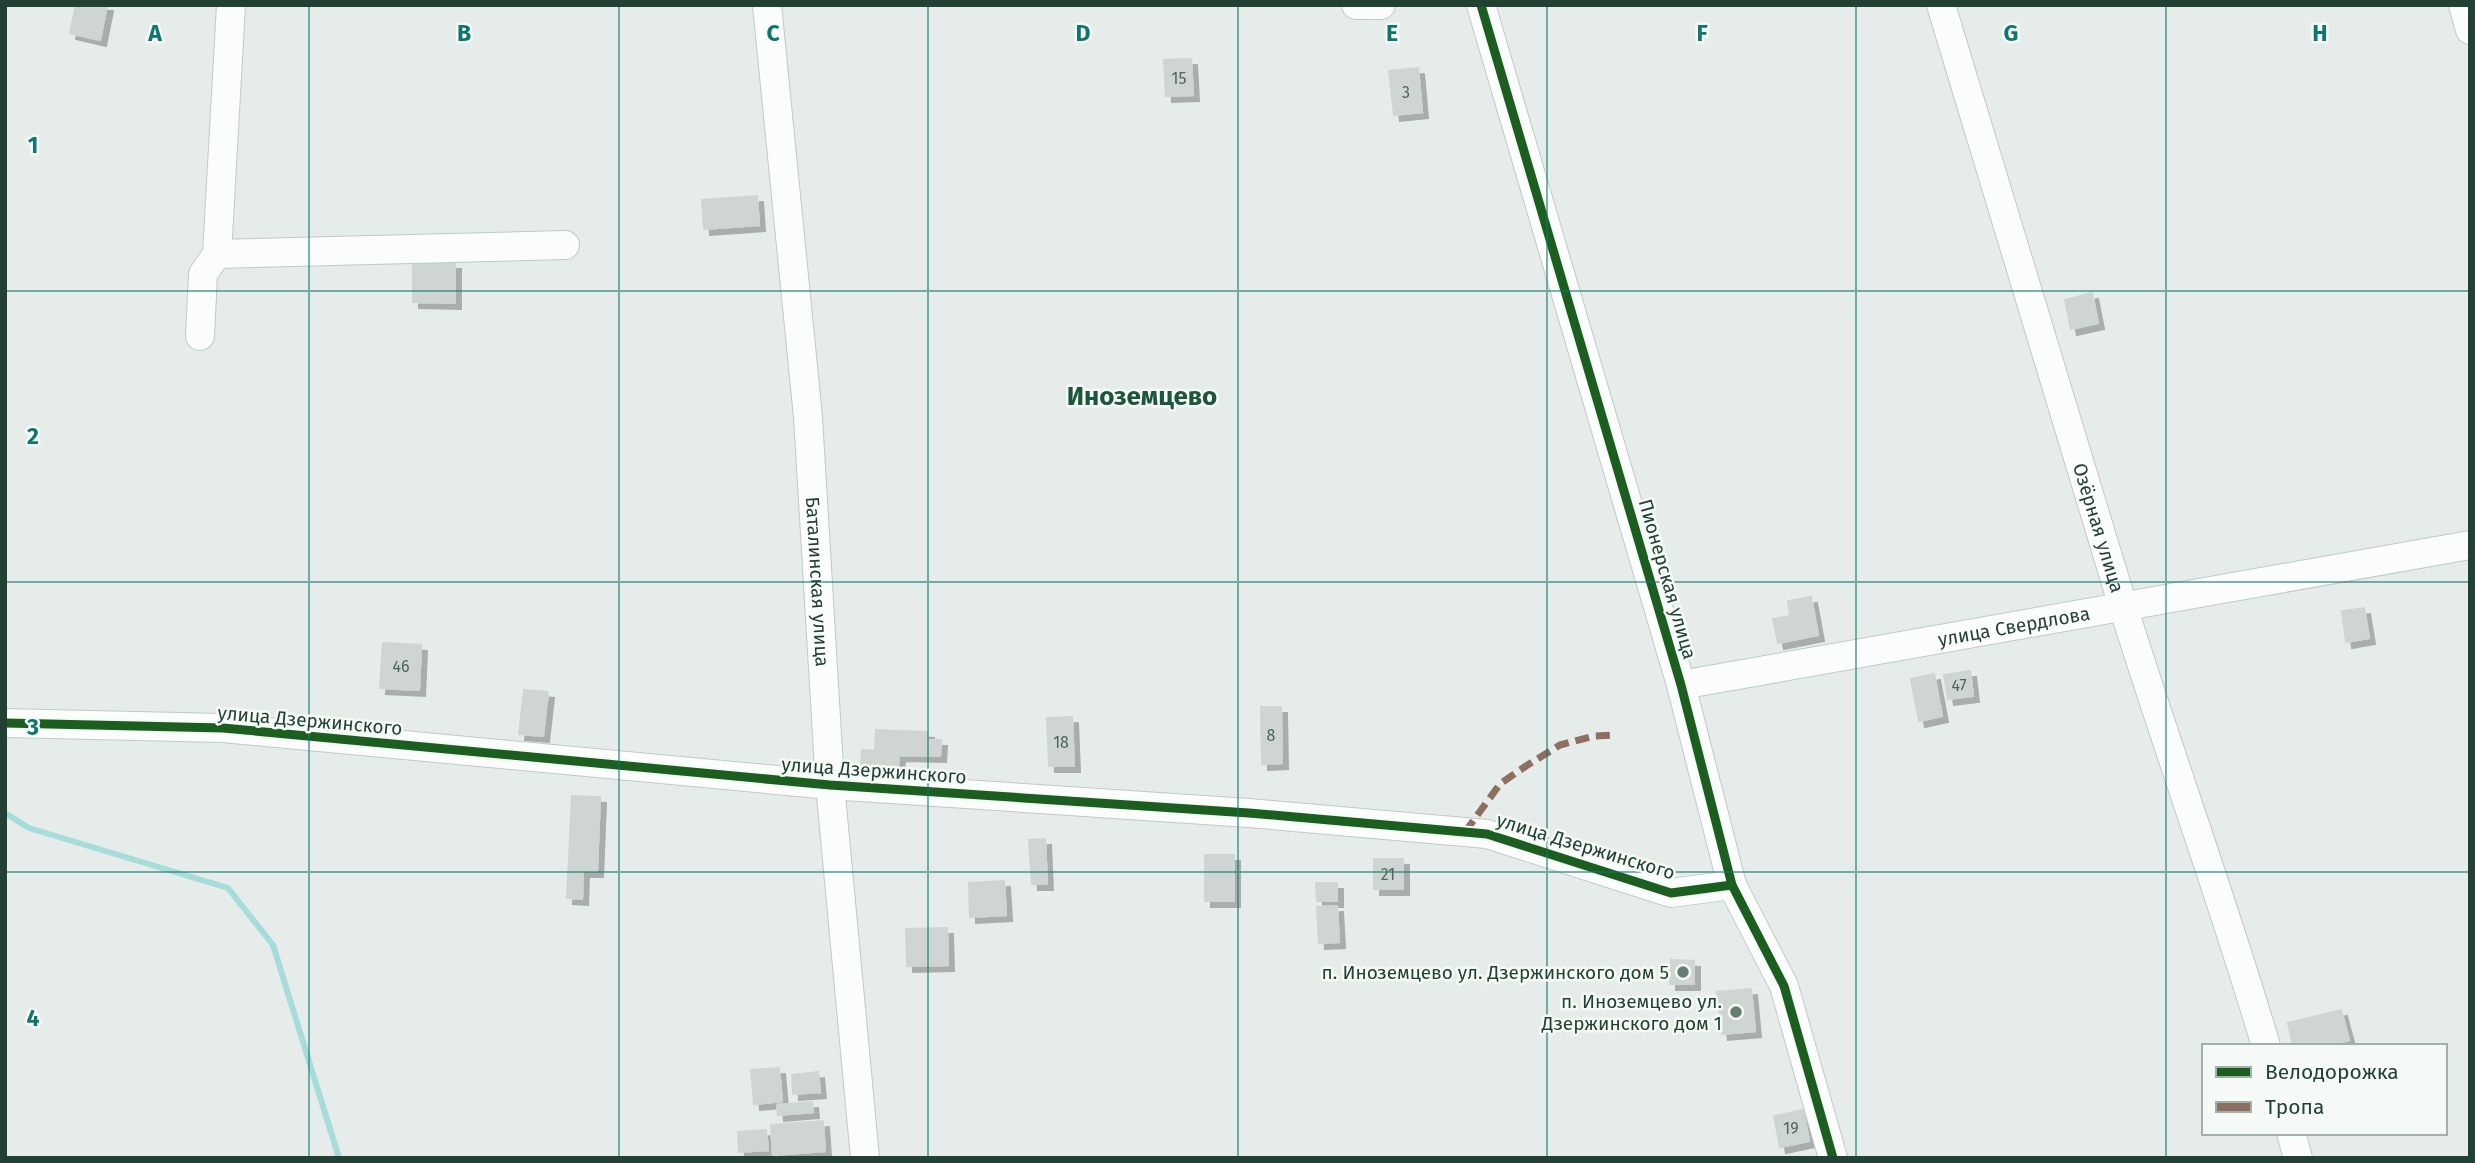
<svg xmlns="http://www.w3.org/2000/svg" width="2475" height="1163" viewBox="0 0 2475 1163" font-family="'Fira Sans',sans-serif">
	<defs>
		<filter id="shadow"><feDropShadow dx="6" dy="6" stdDeviation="0" flood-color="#0004"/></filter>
	</defs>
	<rect width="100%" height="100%" fill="#e6ece9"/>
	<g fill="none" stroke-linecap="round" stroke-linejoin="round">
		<!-- stream -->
		<polyline stroke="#a6dcda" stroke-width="6" points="5,813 29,828 228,888 273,945 339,1158"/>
	</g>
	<!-- building -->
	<g fill="#ced5d2" stroke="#cfd5d2" stroke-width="2" filter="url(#shadow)">
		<polygon points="76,5 107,5 100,40 70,33"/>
		<polygon points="1191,59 1193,95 1166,96 1164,60"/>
		<polygon points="1418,68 1422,112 1394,115 1389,71"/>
		<polygon points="757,196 759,225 704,229 702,200"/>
		<polygon points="413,263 455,263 455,303 413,302"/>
		<polygon points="2092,293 2098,323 2071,329 2065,300"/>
		<polygon points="1811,597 1818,635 1778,643 1773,619 1790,616 1788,601"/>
		<polygon points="2364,608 2369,638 2346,642 2342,611"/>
		<polygon points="383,643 421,645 419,690 380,688"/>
		<polygon points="1970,671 1973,696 1948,699 1944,675"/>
		<polygon points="1934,674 1942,716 1919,721 1911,679"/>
		<polygon points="524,690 548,692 543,736 519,734"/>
		<polygon points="1261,707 1281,707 1282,763 1262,764"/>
		<polygon points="1072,717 1074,766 1049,766 1047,718"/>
		<polygon points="876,730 928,732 927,740 941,740 940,756 899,755 898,766 861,764 862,750 875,751"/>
		<polygon points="572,796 600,797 597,871 583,871 582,899 567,898"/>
		<polygon points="1045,839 1047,884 1032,884 1029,840"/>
		<rect x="1205" y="855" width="29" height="46"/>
		<rect x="1374" y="859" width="29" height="30"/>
		<polygon points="1004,881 1006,915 970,917 969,883"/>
		<polygon points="1316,883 1337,883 1337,901 1317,901"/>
		<polygon points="1337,906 1339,942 1319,943 1317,907"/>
		<polygon points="947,928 948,965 907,966 906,929"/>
		<polygon points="1671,960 1694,961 1694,984 1670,984"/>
		<polygon points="1751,989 1755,1031 1722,1034 1717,992"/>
		<polygon points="2341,1010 2349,1040 2327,1046 2293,1046 2288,1023"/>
		<polygon points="779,1068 782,1101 754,1104 751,1070"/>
		<polygon points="818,1072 820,1092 793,1094 792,1075"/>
		<polygon points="812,1102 813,1112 778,1115 777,1105"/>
		<polygon points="1803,1110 1809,1141 1780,1147 1774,1116"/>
		<polygon points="823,1121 825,1151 773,1155 771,1125"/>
		<polygon points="766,1130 768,1150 739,1152 738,1132"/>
	</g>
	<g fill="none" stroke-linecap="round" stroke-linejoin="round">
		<!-- minor casing -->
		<g stroke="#c3c9c6" stroke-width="30">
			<g id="minor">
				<polyline points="231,5 217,254 565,245"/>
				<path id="s1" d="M767,5L808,417L830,785L865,1158"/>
				<polyline points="1356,5 1381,5"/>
				<polyline points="1481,5 1681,685 1732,885 1784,986 1833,1158"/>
				<path id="s2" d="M1941,5C2002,204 2061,404 2122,603C2168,751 2222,897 2266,1046"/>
				<polyline points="2463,5 2470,30"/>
				<polyline points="200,336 203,274 217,254"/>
				<path id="s3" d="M1681,685L2470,545"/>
				<polyline points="5,723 223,728 830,785 1249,813 1487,834 1671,893 1732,885"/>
				<polyline points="2291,1133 2298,1158"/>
			</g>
		</g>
		<!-- minor -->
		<use href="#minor" stroke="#fbfcfc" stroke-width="28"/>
		<!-- quiet -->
		<polyline stroke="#8d6e63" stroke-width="7" stroke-dasharray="14 7" stroke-linecap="butt" points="1465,832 1500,784 1526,766 1560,745 1594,736 1615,735"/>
		<!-- cycleway casing -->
		<g stroke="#f5faf7" stroke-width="13">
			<g id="cycleway">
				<polyline points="1481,5 1681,685 1732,885 1784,986 1833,1158"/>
				<polyline points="5,723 223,728 830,785 1249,813 1487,834 1671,893 1732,885"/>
			</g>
		</g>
		<!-- cycleway -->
		<use href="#cycleway" stroke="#1b5e20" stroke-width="9"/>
	</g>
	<!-- grid -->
	<path fill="none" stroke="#0f766e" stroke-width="2" stroke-opacity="0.55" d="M309,5V1158M619,5V1158M928,5V1158M1238,5V1158M1547,5V1158M1856,5V1158M2166,5V1158M5,291H2470M5,582H2470M5,872H2470"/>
	<!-- markers -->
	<g fill="#677d73" stroke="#f5faf7" stroke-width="2.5">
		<circle cx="1683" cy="972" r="7"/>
		<circle cx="1736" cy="1012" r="7"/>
	</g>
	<g text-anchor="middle" stroke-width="5" stroke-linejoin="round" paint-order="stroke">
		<!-- number labels -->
		<g font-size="16" fill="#4e675c">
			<text x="1179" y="84">15</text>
			<text x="1406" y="98">3</text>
			<text x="401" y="672">46</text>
			<text x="1959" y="691">47</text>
			<text x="1271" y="741">8</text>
			<text x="1061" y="748">18</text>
			<text x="1388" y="880">21</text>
			<text x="1791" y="1134">19</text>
		</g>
		<!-- street labels -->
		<g font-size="19" fill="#224134" stroke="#f5faf7">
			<text dy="7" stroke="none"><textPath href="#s2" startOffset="546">Озёрная улица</textPath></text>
			<text transform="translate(1668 579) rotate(74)" y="7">Пионерская улица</text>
			<text dy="7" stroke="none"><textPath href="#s1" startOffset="579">Баталинская улица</textPath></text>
			<text dy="7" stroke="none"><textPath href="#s3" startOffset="338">улица Свердлова</textPath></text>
			<text transform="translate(310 720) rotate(5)" y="7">улица Дзержинского</text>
			<text transform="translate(874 770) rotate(4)" y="7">улица Дзержинского</text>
			<text transform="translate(1586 846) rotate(17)" y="7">улица Дзержинского</text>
		</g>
		<!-- poi labels -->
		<g font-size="19" fill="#224134" stroke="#f5faf7" text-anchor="end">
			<text x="1669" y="979">п. Иноземцево ул. Дзержинского дом 5</text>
			<text x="1722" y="1008">п. Иноземцево ул.<tspan x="1722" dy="22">Дзержинского дом 1</tspan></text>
		</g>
		<!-- district labels -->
		<g font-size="26" font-weight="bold" fill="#1d553d" stroke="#f5faf7">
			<text x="1142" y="405">Иноземцево</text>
		</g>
	</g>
	<g font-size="23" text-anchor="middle" font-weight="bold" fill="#0f766e" stroke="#f5faf7" stroke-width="5" stroke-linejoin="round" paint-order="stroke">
		<text x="155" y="41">A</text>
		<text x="464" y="41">B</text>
		<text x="773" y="41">C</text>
		<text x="1083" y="41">D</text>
		<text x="1392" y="41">E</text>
		<text x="1702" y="41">F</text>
		<text x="2011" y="41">G</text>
		<text x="2320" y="41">H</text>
		<text x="33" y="153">1</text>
		<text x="33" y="444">2</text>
		<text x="33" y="735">3</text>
		<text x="33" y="1026">4</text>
	</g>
	<!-- border -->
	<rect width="2475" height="1163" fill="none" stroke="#224134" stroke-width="14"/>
	<!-- legend -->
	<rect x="2202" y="1044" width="245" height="91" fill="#f5faf7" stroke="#a1b0a9" stroke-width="2"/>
	<rect x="2216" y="1067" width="35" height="10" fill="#1b5e20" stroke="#a1b0a9" stroke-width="2"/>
	<text x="2265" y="1079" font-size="21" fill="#224134">Велодорожка</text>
	<rect x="2216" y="1102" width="35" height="10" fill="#8d6e63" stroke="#a1b0a9" stroke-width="2"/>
	<text x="2265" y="1114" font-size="21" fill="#224134">Тропа</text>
</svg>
